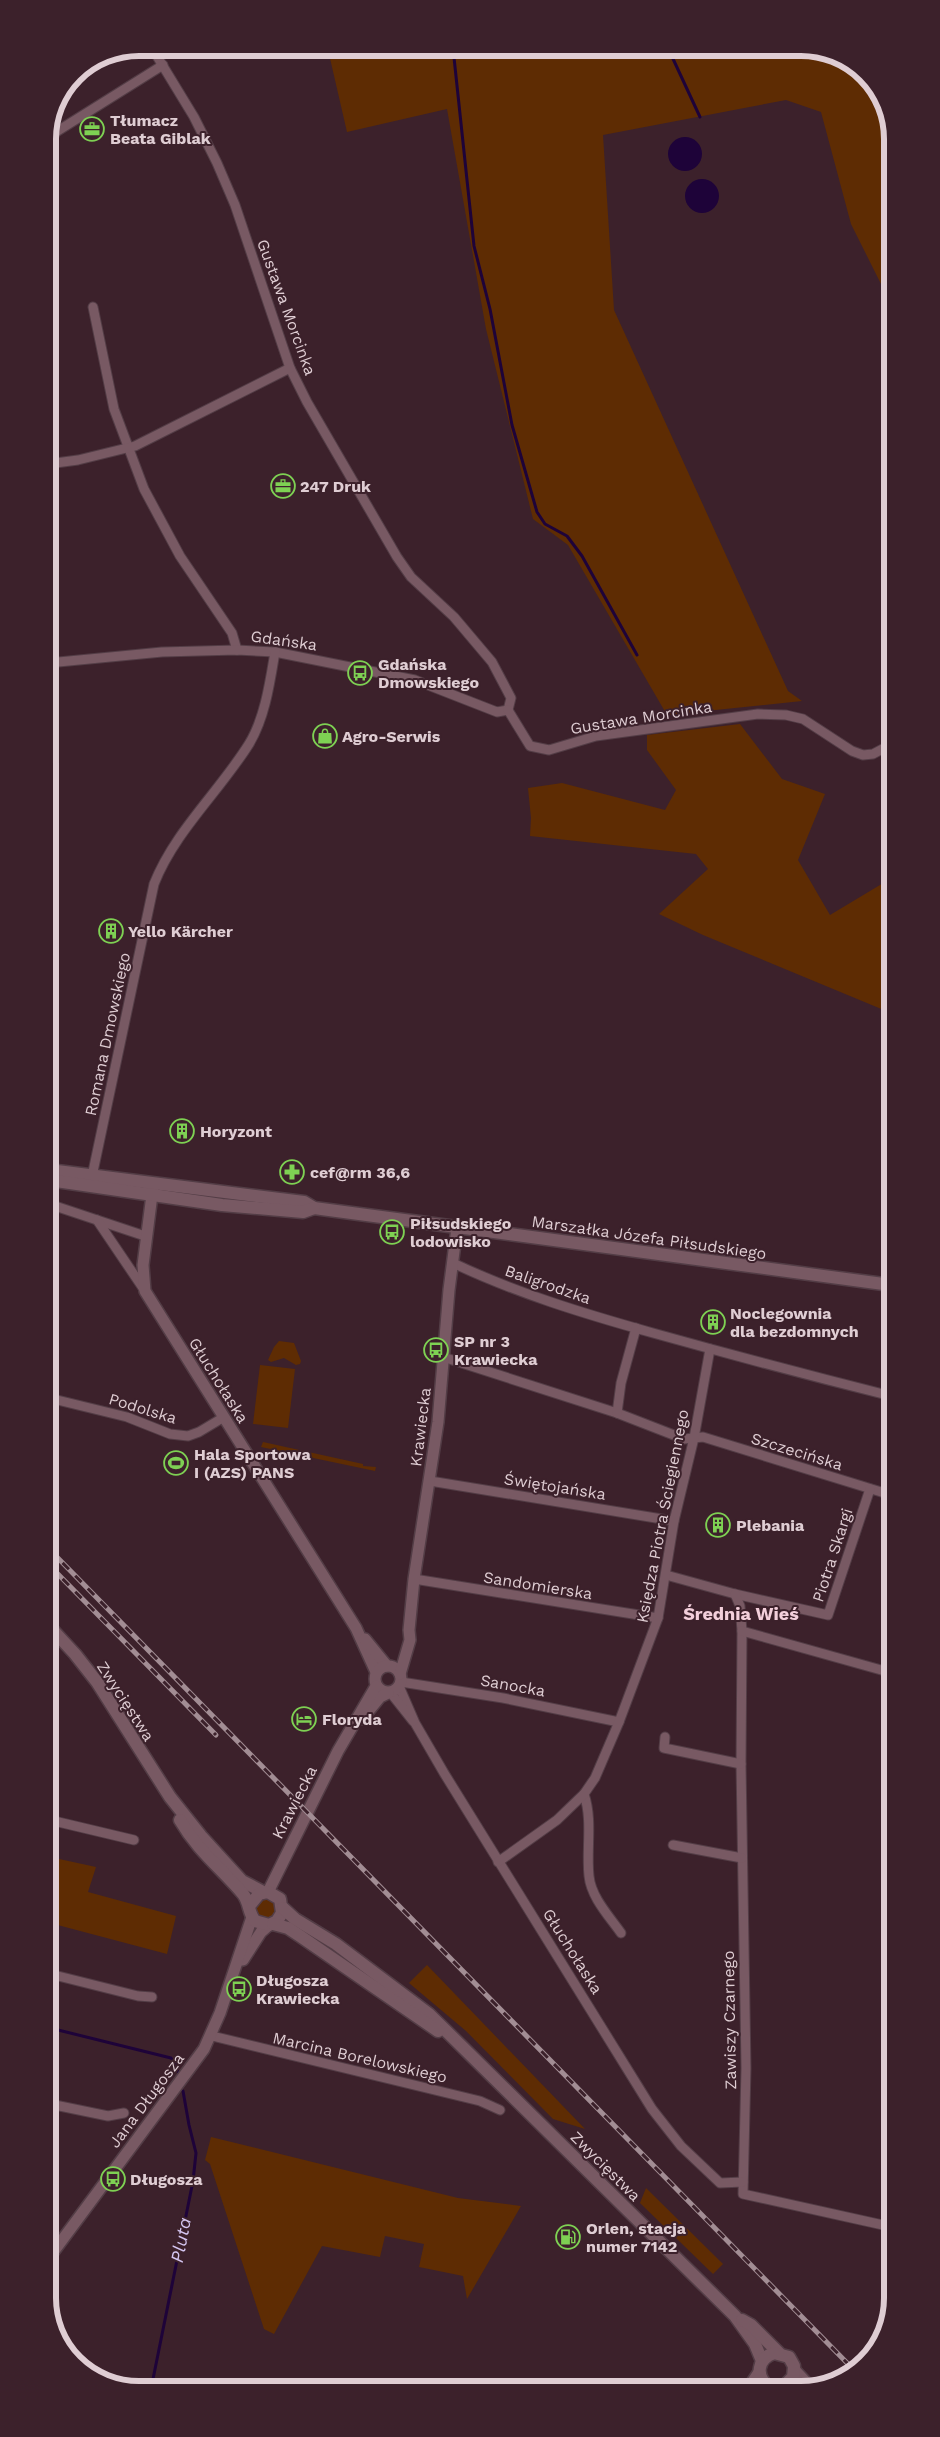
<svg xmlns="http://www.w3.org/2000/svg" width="940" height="2437" viewBox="0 0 940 2437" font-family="'Work Sans',sans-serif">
	<rect width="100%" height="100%" fill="#3c212b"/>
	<!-- green -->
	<g fill="#5e2c03">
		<polygon points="355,48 807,48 861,70 889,115 890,302 851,224 821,112 786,100 603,135 614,310 788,691 802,701 667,715 568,545 533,519 486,329 447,109 347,132 329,54"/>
		<polygon points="740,724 782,779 825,794 798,860 830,915 890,879 891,1013 703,935 659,914 708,869 696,854 530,836 531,818 528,788 562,783 665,810 676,790 647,750 647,735"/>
		<polygon points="279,1341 294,1343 301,1361 300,1364 296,1365 284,1358 271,1362 268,1360 274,1347"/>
		<polygon points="260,1365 295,1369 288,1428 253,1424"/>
		<polygon points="263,1442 363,1464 363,1466 376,1467 375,1471 261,1447"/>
		<polygon points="50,1857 96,1867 88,1892 176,1916 167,1954 50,1923"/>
		<circle cx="266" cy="1909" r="10"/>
		<polygon points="427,1965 585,2129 553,2119 466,2031 409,1983"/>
		<polygon points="211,2137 458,2198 521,2206 467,2299 463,2276 419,2267 424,2244 385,2236 380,2257 322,2246 274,2334 264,2329 210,2164 205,2160"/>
		<polygon points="646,2188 723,2264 713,2274 640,2203"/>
	</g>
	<!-- water -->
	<g fill="#1e0339">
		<circle cx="685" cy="154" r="17"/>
		<circle cx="702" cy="196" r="17"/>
	</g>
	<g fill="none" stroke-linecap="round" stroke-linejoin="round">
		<!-- stream -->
		<g stroke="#1e0339" stroke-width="3">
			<polyline points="453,48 474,246 490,309 512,425 537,512 545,524 567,536 582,556 637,655"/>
			<polyline points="668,48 700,117"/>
			<polyline points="50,2028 171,2058 176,2065 178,2072"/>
			<polyline points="151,2389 193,2181 196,2153 189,2125 183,2091"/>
		</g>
		<!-- minor casing -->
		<g stroke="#533d46" stroke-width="11">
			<g id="minor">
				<polyline points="152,48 194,117 217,163 235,205 290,368 307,402 397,557 411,577 454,617 492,662 511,698 508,710"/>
				<polyline points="48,137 163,65"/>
				<polyline points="93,307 114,409 144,489 180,556 232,633 237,650"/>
				<polyline points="48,464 78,460 135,446 290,368"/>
				<polyline points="48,663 162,652 237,650 275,652 415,680 497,712 508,710"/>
				<polyline points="508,710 530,746 549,750 596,736 758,714 786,715 803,719 852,751 863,755 873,754 890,745"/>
				<path d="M91,1181L154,884C175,831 219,792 249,744C265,718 270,682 275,652"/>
				<polyline points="49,1204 145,1236"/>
				<polyline points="97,1220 145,1291"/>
				<path d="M453,1263C516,1293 585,1314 653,1333C732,1355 811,1376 891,1396"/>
				<polyline points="443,1357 617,1413 684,1439 703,1437 891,1495"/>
				<polyline points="49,1398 127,1417 170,1434 188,1436 199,1432 224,1417"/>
				<polyline points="617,1413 621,1383 636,1328"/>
				<polyline points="430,1481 674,1521"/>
				<polyline points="666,1575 735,1594 828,1615 870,1489"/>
				<polyline points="414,1579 658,1618"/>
				<polyline points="735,1594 740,1606 742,1631 741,1764 746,2068 743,2194 892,2227"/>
				<polyline points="742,1631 892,1673"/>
				<polyline points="401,1682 503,1698 619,1722"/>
				<polyline points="399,1686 415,1723 444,1773 652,2109 681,2146 720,2183 743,2182"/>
				<polyline points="390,1692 413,1721"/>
				<polyline points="665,1737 664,1748 741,1764"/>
				<path d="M584,1794C593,1821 586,1849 589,1876C591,1897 609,1916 621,1933"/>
				<polyline points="50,1820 134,1840"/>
				<polyline points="673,1845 742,1858"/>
				<polyline points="498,1862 557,1820 584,1794 595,1778 619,1722 658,1618 674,1521 694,1438 710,1349"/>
				<polyline points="50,1974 138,1996 152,1997"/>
				<polyline points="212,2036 480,2101 500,2110"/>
				<polyline points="50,2104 108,2116 124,2113"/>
			</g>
		</g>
		<!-- tertiary casing -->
		<g stroke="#533d46" stroke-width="14">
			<g id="tertiary">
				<polyline points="153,1187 143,1265 145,1291 356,1628 376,1672"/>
				<polyline points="365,1639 387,1666"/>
				<circle cx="388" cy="1679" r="13"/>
				<polyline points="400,1674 410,1640 409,1630 414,1579 438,1422 449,1290 457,1228"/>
				<polyline points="362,1719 380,1697 388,1693"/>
				<polyline points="268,1892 338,1751 376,1686"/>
				<polyline points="243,1960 261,1932 269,1925"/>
				<polyline points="51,2255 204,2049 220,2013 252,1917"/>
				<polyline points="749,2387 759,2372"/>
			</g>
		</g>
		<!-- secondary casing -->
		<g stroke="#533d46" stroke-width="15">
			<g id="secondary">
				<polyline points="49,1170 304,1202 314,1208 891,1285"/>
				<polyline points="49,1180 222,1205 303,1212 314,1208"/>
				<polyline points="50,1627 75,1654 97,1682 170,1797 201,1836 242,1881 263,1892"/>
				<path d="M180,1820C198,1851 221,1868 243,1894C250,1903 248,1913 255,1921L269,1925L277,1921L282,1913L280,1899L268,1892L259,1894L250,1905"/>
				<polyline points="283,1908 295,1919 336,1944 429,2014 735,2316 755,2344 762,2361"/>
				<polyline points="273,1924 288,1928 300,1936 438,2031"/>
				<polyline points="742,2320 751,2325 779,2353"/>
				<polyline points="795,2371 809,2386"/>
				<path d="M769,2387C755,2376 757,2359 774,2353L789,2357L794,2366L793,2377L784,2386"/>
			</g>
		</g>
		<!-- minor -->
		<use href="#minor" stroke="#785963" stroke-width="9"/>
		<!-- tertiary -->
		<use href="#tertiary" stroke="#785963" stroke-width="11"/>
		<!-- secondary -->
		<use href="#secondary" stroke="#785963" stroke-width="12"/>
		<!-- rail casing -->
		<g stroke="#a28d94" stroke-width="5">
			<g id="rail">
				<polyline points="50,1550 852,2368"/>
				<polyline points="50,1566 216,1735"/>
			</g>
		</g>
		<!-- rail -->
		<use href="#rail" stroke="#3c212b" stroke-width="3" stroke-dasharray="9" stroke-linecap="butt"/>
	</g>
	<!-- icons -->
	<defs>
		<g id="office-ring" transform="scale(1.25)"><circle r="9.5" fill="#3c212b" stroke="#7ed153" stroke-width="1.5"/><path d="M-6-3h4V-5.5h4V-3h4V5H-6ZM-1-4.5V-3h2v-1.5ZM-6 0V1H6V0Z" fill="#7ed153"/></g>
		<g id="bus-ring" transform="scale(1.25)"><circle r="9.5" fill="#3c212b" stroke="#7ed153" stroke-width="1.5"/><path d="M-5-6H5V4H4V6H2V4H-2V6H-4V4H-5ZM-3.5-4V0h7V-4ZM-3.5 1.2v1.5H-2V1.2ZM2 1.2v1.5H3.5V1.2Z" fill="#7ed153"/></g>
		<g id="shop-ring" transform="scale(1.25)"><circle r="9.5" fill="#3c212b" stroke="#7ed153" stroke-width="1.5"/><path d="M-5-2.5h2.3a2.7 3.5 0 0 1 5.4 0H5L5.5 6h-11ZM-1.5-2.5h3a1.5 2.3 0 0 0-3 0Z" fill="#7ed153"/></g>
		<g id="building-ring" transform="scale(1.25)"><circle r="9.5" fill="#3c212b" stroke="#7ed153" stroke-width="1.5"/><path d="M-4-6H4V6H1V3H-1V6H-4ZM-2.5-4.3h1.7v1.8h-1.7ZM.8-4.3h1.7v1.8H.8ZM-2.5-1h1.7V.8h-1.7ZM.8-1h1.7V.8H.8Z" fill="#7ed153"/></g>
		<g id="pharmacy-ring" transform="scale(1.25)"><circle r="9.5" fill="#3c212b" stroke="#7ed153" stroke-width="1.5"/><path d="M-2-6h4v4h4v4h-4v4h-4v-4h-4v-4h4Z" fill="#7ed153"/></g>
		<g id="stadium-ring" transform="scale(1.25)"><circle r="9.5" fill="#3c212b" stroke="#7ed153" stroke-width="1.5"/><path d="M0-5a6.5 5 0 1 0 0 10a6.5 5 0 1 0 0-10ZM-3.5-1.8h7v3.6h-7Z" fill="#7ed153"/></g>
		<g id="hotel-ring" transform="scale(1.25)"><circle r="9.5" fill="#3c212b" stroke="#7ed153" stroke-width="1.5"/><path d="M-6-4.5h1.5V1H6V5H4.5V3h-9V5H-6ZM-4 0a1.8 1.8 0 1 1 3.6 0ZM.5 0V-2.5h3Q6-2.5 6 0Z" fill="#7ed153"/></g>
		<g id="fuel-ring" transform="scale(1.25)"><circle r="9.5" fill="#3c212b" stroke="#7ed153" stroke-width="1.5"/><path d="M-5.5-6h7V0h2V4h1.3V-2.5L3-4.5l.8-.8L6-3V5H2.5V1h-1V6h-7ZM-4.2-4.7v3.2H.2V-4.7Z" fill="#7ed153"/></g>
	</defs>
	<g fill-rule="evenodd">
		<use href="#office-ring" x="92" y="129"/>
		<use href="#office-ring" x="283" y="486"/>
		<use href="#bus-ring" x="360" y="673"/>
		<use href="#shop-ring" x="325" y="736"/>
		<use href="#building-ring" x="111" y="931"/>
		<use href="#building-ring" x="182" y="1131"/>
		<use href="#pharmacy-ring" x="292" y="1172"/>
		<use href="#bus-ring" x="392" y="1232"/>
		<use href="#building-ring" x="713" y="1322"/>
		<use href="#bus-ring" x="436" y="1350"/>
		<use href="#stadium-ring" x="176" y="1463"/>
		<use href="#building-ring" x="718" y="1525"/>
		<use href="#hotel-ring" x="304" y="1719"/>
		<use href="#bus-ring" x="239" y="1989"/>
		<use href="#bus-ring" x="113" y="2179"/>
		<use href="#fuel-ring" x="568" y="2237"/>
	</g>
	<g text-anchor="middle" stroke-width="4" stroke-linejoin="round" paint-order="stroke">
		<!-- poi labels -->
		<g font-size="16" font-weight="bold" fill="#dfcdd3" stroke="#3c212b" text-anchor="start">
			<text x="110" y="126">Tłumacz<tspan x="110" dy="18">Beata Giblak</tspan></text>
			<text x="300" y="492">247 Druk</text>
			<text x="378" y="670">Gdańska<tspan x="378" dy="18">Dmowskiego</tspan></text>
			<text x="342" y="742">Agro-Serwis</text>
			<text x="128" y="937">Yello Kärcher</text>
			<text x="200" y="1137">Horyzont</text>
			<text x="310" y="1178">cef@rm 36,6</text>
			<text x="410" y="1229">Piłsudskiego<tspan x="410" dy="18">lodowisko</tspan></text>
			<text x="730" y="1319">Noclegownia<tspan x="730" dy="18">dla bezdomnych</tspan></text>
			<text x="454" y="1347">SP nr 3<tspan x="454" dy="18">Krawiecka</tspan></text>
			<text x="194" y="1460">Hala Sportowa<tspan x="194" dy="18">I (AZS) PANS</tspan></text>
			<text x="736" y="1531">Plebania</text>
			<text x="322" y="1725">Floryda</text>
			<text x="256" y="1986">Długosza<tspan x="256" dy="18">Krawiecka</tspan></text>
			<text x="130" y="2185">Długosza</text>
			<text x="586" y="2234">Orlen, stacja<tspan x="586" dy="18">numer 7142</tspan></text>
		</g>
		<!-- street labels -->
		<g font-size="16" fill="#dfcdd3" stroke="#3c212b">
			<text transform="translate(287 307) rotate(70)" y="6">Gustawa Morcinka</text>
			<text transform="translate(284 640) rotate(8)" y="6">Gdańska</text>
			<text transform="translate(641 717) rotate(-9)" y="6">Gustawa Morcinka</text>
			<text transform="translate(107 1034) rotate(-78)" y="6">Romana Dmowskiego</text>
			<text transform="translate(649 1237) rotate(8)" y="6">Marszałka Józefa Piłsudskiego</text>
			<text transform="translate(548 1284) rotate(19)" y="6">Baligrodzka</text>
			<text transform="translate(219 1380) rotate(58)" y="6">Głuchołaska</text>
			<text transform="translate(143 1408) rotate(17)" y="6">Podolska</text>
			<text transform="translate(420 1427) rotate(-83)" y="6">Krawiecka</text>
			<text transform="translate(797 1451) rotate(17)" y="6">Szczecińska</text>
			<text transform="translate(555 1486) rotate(9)" y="6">Świętojańska</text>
			<text transform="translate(662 1516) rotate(-79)" y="6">Księdza Piotra Ściegiennego</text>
			<text transform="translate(832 1555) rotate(-72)" y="6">Piotra Skargi</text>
			<text transform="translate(538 1585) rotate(9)" y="6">Sandomierska</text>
			<text transform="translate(513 1685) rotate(10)" y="6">Sanocka</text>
			<text transform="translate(126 1701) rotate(57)" y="6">Zwycięstwa</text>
			<text transform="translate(294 1802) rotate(-63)" y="6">Krawiecka</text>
			<text transform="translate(573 1951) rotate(58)" y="6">Głuchołaska</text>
			<text transform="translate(729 2020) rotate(-91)" y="6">Zawiszy Czarnego</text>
			<text transform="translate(360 2057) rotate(13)" y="6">Marcina Borelowskiego</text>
			<text transform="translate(146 2100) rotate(-53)" y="6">Jana Długosza</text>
			<text transform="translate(606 2166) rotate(45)" y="6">Zwycięstwa</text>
		</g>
		<!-- neighbourhood labels -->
		<g font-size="18" font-weight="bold" fill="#f3cfdb" stroke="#3c212b">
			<text x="741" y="1620">Średnia Wieś</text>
		</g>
		<!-- water labels -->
		<g font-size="18" font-style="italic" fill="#d4c5f0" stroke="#3c212b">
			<text transform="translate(181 2240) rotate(-79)" y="6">Pluta</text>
		</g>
	</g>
	<!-- crop -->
	<path d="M0 0H940V2437H0ZM139 56H801A83 83 0 0 1 884 139V2298A83 83 0 0 1 801 2381H139A83 83 0 0 1 56 2298V139A83 83 0 0 1 139 56Z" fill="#3c212b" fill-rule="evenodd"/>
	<path fill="none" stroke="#dfcdd3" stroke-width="6" d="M139 56H801A83 83 0 0 1 884 139V2298A83 83 0 0 1 801 2381H139A83 83 0 0 1 56 2298V139A83 83 0 0 1 139 56Z"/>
</svg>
